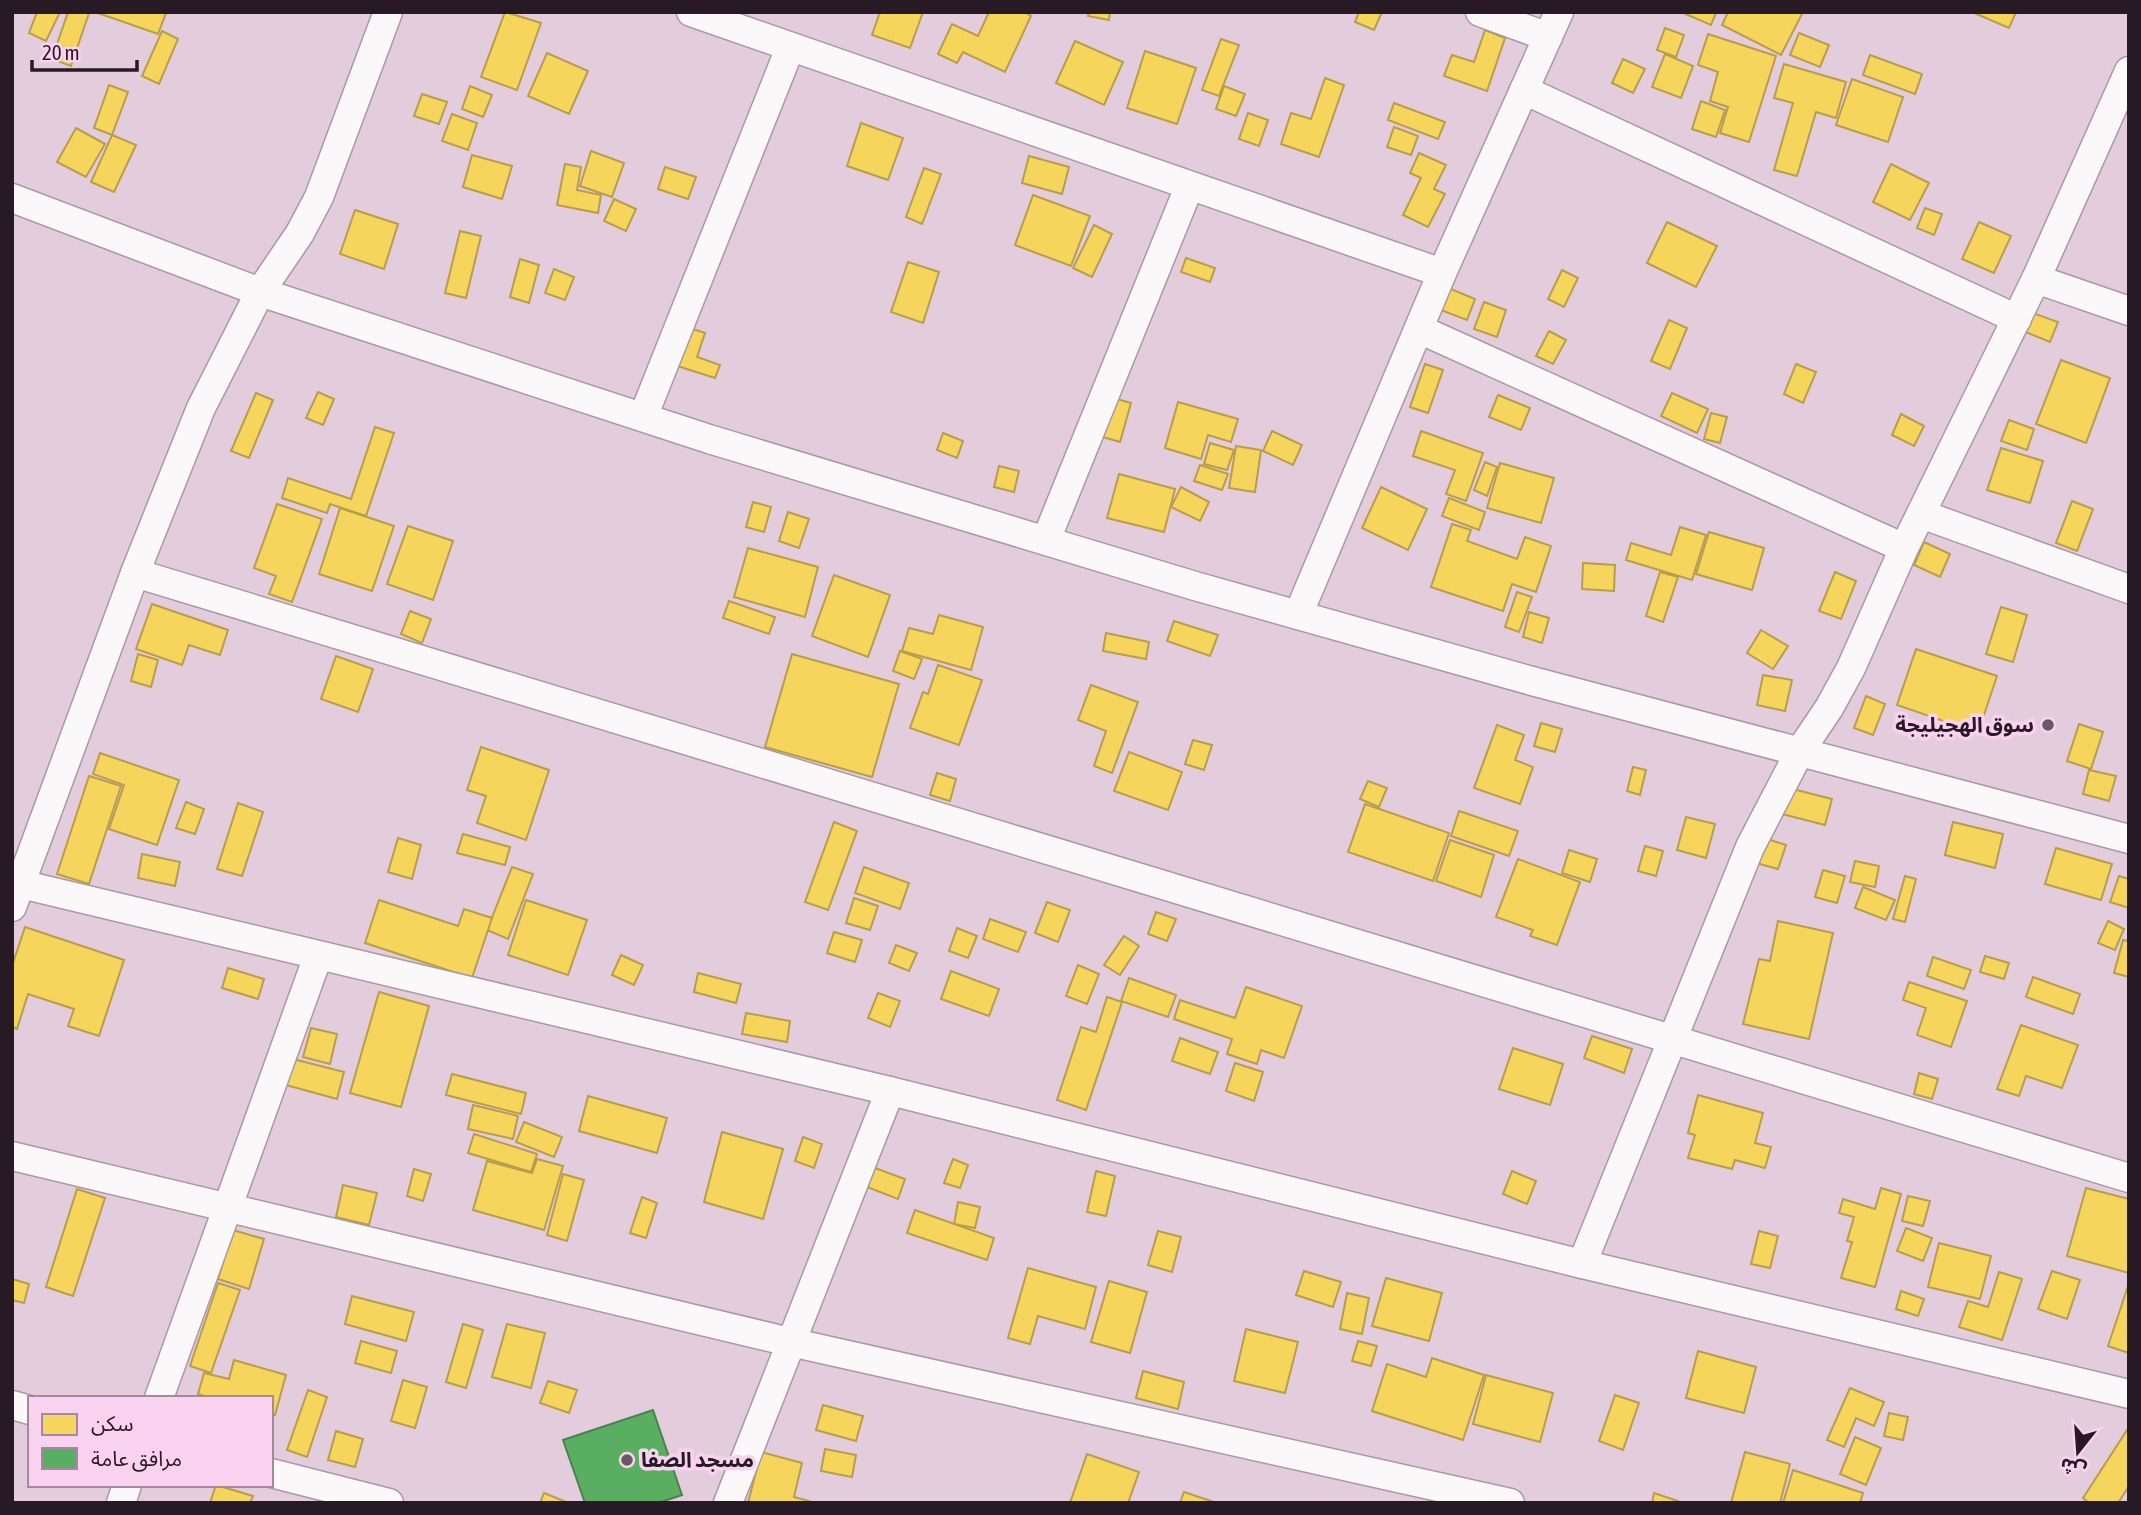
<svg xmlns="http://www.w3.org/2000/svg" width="2141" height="1515" viewBox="0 0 2141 1515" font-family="'Asap Condensed','Noto Sans Arabic',sans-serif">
	<rect width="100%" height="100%" fill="#e3cddd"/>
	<!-- homes -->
	<g fill="#f6d55c" stroke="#b89d4c" stroke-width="2">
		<polygon points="37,12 60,12 46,41 29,33"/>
		<polygon points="68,12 89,13 71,66 52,59"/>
		<polygon points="95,12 163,12 166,13 158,34"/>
		<polygon points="505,12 541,23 517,90 481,77"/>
		<polygon points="880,12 923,12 910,48 872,35"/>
		<polygon points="989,12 1024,12 1031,16 1005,72 963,52 957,63 938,54 952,24 978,36"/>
		<polygon points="1089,12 1110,12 1109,20 1088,16"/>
		<polygon points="1359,12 1382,12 1374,30 1355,22"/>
		<polygon points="1681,12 1715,12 1716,13 1711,25"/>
		<polygon points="1728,12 1803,12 1781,55 1722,25"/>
		<polygon points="1972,12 2016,12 2009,28"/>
		<polygon points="1665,28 1684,35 1676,57 1657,50"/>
		<polygon points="1485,30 1505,38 1487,91 1444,76 1452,55 1474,62"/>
		<polygon points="162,31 178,39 159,84 142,76"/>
		<polygon points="1799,33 1829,45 1820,67 1790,55"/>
		<polygon points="1708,34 1776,56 1749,142 1720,133 1728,107 1710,101 1718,72 1698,65"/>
		<polygon points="1221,39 1239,45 1219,96 1202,90"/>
		<polygon points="1075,41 1123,62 1104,105 1056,83"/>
		<polygon points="1145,51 1196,68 1177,124 1127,108"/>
		<polygon points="547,53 588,71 569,114 528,96"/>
		<polygon points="1665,54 1693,66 1681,98 1652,87"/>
		<polygon points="1870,55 1922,74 1915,94 1863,75"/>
		<polygon points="1623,59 1645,69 1633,93 1612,83"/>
		<polygon points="1784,64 1846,82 1836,118 1816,112 1797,176 1774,170 1793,103 1774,98"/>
		<polygon points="1325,78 1344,85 1319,157 1281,144 1291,113 1311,119"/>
		<polygon points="1852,79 1903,97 1888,142 1836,125"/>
		<polygon points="109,85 128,92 112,135 94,128"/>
		<polygon points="470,86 492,95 483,117 462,109"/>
		<polygon points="1224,86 1245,94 1236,116 1216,109"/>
		<polygon points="422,94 447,102 439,124 414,116"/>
		<polygon points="1701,101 1725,110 1716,137 1692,129"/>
		<polygon points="1394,103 1445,122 1438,139 1388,120"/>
		<polygon points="1248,113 1268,120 1259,146 1239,139"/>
		<polygon points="452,114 477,123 468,150 442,141"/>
		<polygon points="861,123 903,138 888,180 847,166"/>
		<polygon points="1394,127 1418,136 1411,155 1387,147"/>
		<polygon points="76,128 105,144 86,177 57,162"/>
		<polygon points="112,135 136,145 114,192 91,182"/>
		<polygon points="591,151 624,163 612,197 580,186"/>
		<polygon points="1419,153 1446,165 1434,189 1445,194 1428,227 1403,215 1421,178 1410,173"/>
		<polygon points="472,155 512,166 502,199 463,187"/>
		<polygon points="1029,156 1069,167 1062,194 1022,183"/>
		<polygon points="565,164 581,167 577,190 601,195 598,213 557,205"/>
		<polygon points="1891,164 1929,183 1910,220 1873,202"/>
		<polygon points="665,167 696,177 688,199 658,189"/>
		<polygon points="924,168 941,174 922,224 906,217"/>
		<polygon points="1033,195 1090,216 1071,266 1015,245"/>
		<polygon points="614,199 636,209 626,231 604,221"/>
		<polygon points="1925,208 1942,214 1934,235 1917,228"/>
		<polygon points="355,210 398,224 384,269 340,254"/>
		<polygon points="1667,222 1717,246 1696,287 1647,263"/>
		<polygon points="1979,222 2011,236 1994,273 1962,259"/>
		<polygon points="1094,225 1112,234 1092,277 1073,268"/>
		<polygon points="460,231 481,236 466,298 445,293"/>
		<polygon points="1186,258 1215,268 1210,282 1181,272"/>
		<polygon points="520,259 539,265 529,303 510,297"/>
		<polygon points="908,262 939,272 923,323 891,312"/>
		<polygon points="554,269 574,277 565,300 545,293"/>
		<polygon points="1562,270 1578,278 1564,307 1548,299"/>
		<polygon points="1446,287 1475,299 1467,320 1438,309"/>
		<polygon points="1484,302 1506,310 1497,337 1474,329"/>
		<polygon points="2030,312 2058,322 2050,342 2023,331"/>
		<polygon points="1669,320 1687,328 1670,369 1651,361"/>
		<polygon points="677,324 705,333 697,357 720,365 715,378 665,362"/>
		<polygon points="1549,331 1566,340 1553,364 1536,356"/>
		<polygon points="2061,360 2110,378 2086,443 2036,424"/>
		<polygon points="1425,364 1443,370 1428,413 1410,407"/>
		<polygon points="1796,364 1816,372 1803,403 1784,394"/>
		<polygon points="318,392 334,399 323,425 306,418"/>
		<polygon points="256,393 273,400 249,458 231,451"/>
		<polygon points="1672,393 1708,409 1697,433 1661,416"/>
		<polygon points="1498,395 1530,408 1521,430 1489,417"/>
		<polygon points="1106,396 1131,403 1120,442 1096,435"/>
		<polygon points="1178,402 1238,419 1231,442 1208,435 1201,459 1165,448"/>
		<polygon points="1711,413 1727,417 1720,443 1704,439"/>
		<polygon points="1901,414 1924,426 1914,446 1892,435"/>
		<polygon points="2009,420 2034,429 2027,450 2001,441"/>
		<polygon points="375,427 394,433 366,516 330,504 327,513 282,498 288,478 351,499"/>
		<polygon points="1272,431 1302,445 1293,465 1263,451"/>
		<polygon points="1421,431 1483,453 1466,501 1446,494 1455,470 1413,456"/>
		<polygon points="943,433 963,441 957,458 937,450"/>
		<polygon points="1210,443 1234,450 1227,470 1204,464"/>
		<polygon points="1236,446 1261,450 1255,492 1229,488"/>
		<polygon points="2001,448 2043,461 2030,503 1987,490"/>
		<polygon points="1485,462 1497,467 1487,496 1474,490"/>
		<polygon points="1500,463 1554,478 1541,523 1487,508"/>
		<polygon points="1200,465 1228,474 1222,490 1194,481"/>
		<polygon points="999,466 1019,471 1014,492 994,487"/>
		<polygon points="1119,474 1175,489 1164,532 1107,518"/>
		<polygon points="1181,487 1209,502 1200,521 1171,507"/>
		<polygon points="1381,487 1427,509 1408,550 1362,528"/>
		<polygon points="1449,498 1485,512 1479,530 1442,516"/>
		<polygon points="2072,501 2093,509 2077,551 2056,543"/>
		<polygon points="753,502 771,507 764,532 746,527"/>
		<polygon points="277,504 322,519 292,602 269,594 276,576 254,568"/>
		<polygon points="340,508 394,526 372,591 319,574"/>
		<polygon points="788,512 809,519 799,548 779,541"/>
		<polygon points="1452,524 1471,530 1467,541 1517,559 1525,537 1551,546 1536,592 1512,584 1503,611 1431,587"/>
		<polygon points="408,526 453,541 433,600 387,584"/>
		<polygon points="1680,527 1706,535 1692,580 1626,560 1631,543 1671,555"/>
		<polygon points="1709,532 1764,548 1752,590 1696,574"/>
		<polygon points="1924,542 1950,554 1940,577 1914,565"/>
		<polygon points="748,548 818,567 805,617 734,597"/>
		<polygon points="1583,563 1615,565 1614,591 1582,589"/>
		<polygon points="1660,572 1678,577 1663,622 1646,616"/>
		<polygon points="1835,572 1856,581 1841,619 1819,611"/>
		<polygon points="834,575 890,595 868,657 812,636"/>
		<polygon points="1517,592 1532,597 1519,632 1505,627"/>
		<polygon points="729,601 775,617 769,634 723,618"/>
		<polygon points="152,604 228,630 220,655 189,645 182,665 136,649"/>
		<polygon points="2001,607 2027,615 2013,662 1986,654"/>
		<polygon points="410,611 431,619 422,643 401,634"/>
		<polygon points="1529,612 1549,618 1542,643 1523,637"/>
		<polygon points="939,615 983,627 971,670 902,651 909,628 933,634"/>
		<polygon points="1174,621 1218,635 1210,656 1167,641"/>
		<polygon points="1761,630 1788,646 1773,669 1747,653"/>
		<polygon points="1106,633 1149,642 1146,659 1103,651"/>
		<polygon points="1916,649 1997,676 1978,733 1897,705"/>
		<polygon points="900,651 922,659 914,679 893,671"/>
		<polygon points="138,654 158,660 151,687 131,681"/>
		<polygon points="792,654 899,684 872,777 765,747"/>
		<polygon points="336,656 373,669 358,712 321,699"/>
		<polygon points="938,665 982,680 959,745 910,728 923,692 928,694"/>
		<polygon points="1763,675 1792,680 1785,711 1757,705"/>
		<polygon points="1091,685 1138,702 1112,773 1094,766 1106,731 1078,720"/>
		<polygon points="1866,696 1885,704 1873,735 1854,728"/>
		<polygon points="1541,723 1562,729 1555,752 1534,746"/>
		<polygon points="2079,724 2103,732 2091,769 2067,761"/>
		<polygon points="1497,725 1524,735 1515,760 1533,767 1520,804 1474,788"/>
		<polygon points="1193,740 1212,745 1204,770 1185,764"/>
		<polygon points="481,747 549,770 526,840 477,823 486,796 467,790"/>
		<polygon points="1129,752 1182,772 1168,810 1114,791"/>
		<polygon points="100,753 179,780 157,845 109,829 124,785 93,774"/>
		<polygon points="1633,767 1646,770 1640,795 1627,791"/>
		<polygon points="2089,770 2116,776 2109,801 2083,794"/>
		<polygon points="937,773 956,779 950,801 930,795"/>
		<polygon points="89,776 121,786 89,884 57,874"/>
		<polygon points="1368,781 1387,788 1379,807 1360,799"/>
		<polygon points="1785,787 1832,799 1825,825 1778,813"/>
		<polygon points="186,802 204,809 195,834 176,828"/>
		<polygon points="238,803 263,812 242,876 217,869"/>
		<polygon points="1365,804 1449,833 1433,881 1348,852"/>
		<polygon points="1459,811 1518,831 1509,856 1451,836"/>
		<polygon points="1686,817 1715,824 1706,858 1677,850"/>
		<polygon points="834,822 857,831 828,910 805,902"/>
		<polygon points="1953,822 2003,834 1995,868 1945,855"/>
		<polygon points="463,834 510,847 505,865 457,853"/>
		<polygon points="398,838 421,845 412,879 388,872"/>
		<polygon points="1764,838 1786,845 1778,869 1756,863"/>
		<polygon points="1450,840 1494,855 1481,897 1436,881"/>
		<polygon points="1645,846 1663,851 1656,876 1638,871"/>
		<polygon points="2056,848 2112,864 2101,900 2045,884"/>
		<polygon points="1569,850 1597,859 1590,882 1562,873"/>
		<polygon points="142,854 180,862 175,886 138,878"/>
		<polygon points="1518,859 1580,882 1557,945 1530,936 1533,930 1496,917"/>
		<polygon points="1855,861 1879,866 1875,887 1850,882"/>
		<polygon points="512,867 533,874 508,939 487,930"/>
		<polygon points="864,867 909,883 900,909 855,893"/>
		<polygon points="1823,870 1845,876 1837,903 1815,897"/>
		<polygon points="1905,876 1916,879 1905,922 1893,919"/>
		<polygon points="2119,876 2129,879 2129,908 2110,902"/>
		<polygon points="1863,887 1895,900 1886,920 1855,908"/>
		<polygon points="854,898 878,906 870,930 846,923"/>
		<polygon points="379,900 458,926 464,909 492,918 472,978 365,943"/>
		<polygon points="526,900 587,920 568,975 508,955"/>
		<polygon points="1047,902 1070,910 1058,942 1035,933"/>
		<polygon points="1156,912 1176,919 1167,941 1148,934"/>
		<polygon points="990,919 1026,932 1018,952 983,939"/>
		<polygon points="1778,921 1833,933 1809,1039 1743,1024 1759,959 1770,961"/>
		<polygon points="2108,921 2124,929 2115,950 2098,943"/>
		<polygon points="25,927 124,960 99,1036 68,1026 74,1009 28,994 17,1029 12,1027 12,966"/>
		<polygon points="957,928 977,936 968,958 949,951"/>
		<polygon points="834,932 862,940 855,962 827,953"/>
		<polygon points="1124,936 1139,946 1120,975 1104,965"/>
		<polygon points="2123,940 2129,941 2129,977 2114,973"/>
		<polygon points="896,945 917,953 909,971 889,963"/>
		<polygon points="621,955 643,965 634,985 612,975"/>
		<polygon points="1985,956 2009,963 2004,979 1980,972"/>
		<polygon points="1933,957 1971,970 1964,989 1927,976"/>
		<polygon points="1078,965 1099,974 1087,1004 1066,996"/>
		<polygon points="228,968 264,979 258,999 222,988"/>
		<polygon points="951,971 999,989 989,1016 941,999"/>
		<polygon points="698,973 741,984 736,1003 694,992"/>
		<polygon points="2033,977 2080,994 2073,1014 2026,997"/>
		<polygon points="1129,978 1176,995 1168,1017 1121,1001"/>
		<polygon points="1909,982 1967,1001 1951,1047 1917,1035 1926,1008 1903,1000"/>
		<polygon points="1246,987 1302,1006 1284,1058 1261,1050 1257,1064 1227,1054 1232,1039 1174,1019 1180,1000 1235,1018"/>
		<polygon points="379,992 429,1006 401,1107 350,1093"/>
		<polygon points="878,993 900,1001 890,1027 868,1018"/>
		<polygon points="1107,997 1122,1002 1086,1110 1057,1100 1081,1027 1096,1032"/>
		<polygon points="746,1013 790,1021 787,1042 742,1034"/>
		<polygon points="2021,1025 2078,1045 2062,1088 2026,1076 2019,1096 1997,1089"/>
		<polygon points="311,1028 337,1034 330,1064 303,1057"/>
		<polygon points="1592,1036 1632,1049 1624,1073 1584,1058"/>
		<polygon points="1180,1038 1218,1052 1210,1074 1172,1061"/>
		<polygon points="1513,1048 1563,1064 1550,1105 1499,1089"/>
		<polygon points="293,1059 344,1072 337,1099 286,1085"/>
		<polygon points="1235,1063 1263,1072 1254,1101 1226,1091"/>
		<polygon points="1919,1073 1938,1079 1932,1099 1914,1094"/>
		<polygon points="452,1074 526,1093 521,1114 446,1095"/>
		<polygon points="1698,1095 1763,1113 1755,1143 1771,1147 1765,1168 1735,1160 1732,1169 1688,1158 1695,1135 1688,1133"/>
		<polygon points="588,1096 667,1118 657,1153 579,1131"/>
		<polygon points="473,1105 518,1116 513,1139 468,1129"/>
		<polygon points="524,1122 562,1137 554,1157 516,1142"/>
		<polygon points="722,1132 783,1149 763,1219 704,1202"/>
		<polygon points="474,1134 537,1154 531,1172 468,1153"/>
		<polygon points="803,1137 822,1144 814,1168 795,1161"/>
		<polygon points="537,1159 563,1166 544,1230 473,1210 487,1161 532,1173"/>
		<polygon points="953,1159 968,1165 960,1188 944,1183"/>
		<polygon points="875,1168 905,1179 898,1199 867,1187"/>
		<polygon points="414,1169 431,1174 423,1201 407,1196"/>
		<polygon points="1096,1171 1115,1176 1106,1216 1087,1212"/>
		<polygon points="1512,1171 1536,1181 1527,1204 1503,1194"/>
		<polygon points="563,1174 584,1180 567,1241 547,1235"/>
		<polygon points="343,1185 377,1193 369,1225 336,1217"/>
		<polygon points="1881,1188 1901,1194 1875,1287 1841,1278 1852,1242 1847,1241 1854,1217 1839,1213 1843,1199 1875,1209"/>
		<polygon points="2086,1188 2129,1199 2129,1273 2067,1256"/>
		<polygon points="77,1189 105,1198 73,1296 46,1287"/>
		<polygon points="1908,1196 1930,1201 1923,1226 1902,1221"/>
		<polygon points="642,1197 657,1203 646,1238 630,1233"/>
		<polygon points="958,1202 980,1207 975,1228 954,1224"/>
		<polygon points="915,1210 994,1238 987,1260 907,1233"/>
		<polygon points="1906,1228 1932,1238 1923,1261 1897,1251"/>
		<polygon points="233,1230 264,1239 249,1289 218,1279"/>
		<polygon points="1158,1231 1181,1237 1172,1272 1148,1265"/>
		<polygon points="1759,1231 1778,1236 1770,1268 1751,1264"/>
		<polygon points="1939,1243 1991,1256 1980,1299 1928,1287"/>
		<polygon points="1028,1268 1096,1287 1085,1329 1038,1316 1030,1344 1008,1338"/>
		<polygon points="1304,1271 1341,1282 1333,1307 1296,1295"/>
		<polygon points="2052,1271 2080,1280 2067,1319 2038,1309"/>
		<polygon points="1999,1272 2022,1279 2002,1340 1959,1327 1968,1301 1988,1307"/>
		<polygon points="1386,1278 1442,1293 1429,1341 1372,1326"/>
		<polygon points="12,1279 29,1284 24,1303 12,1300"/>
		<polygon points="1109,1281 1147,1292 1130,1353 1091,1342"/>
		<polygon points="218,1283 240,1290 211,1373 190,1366"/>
		<polygon points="2129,1283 2129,1353 2108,1346"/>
		<polygon points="1901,1291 1924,1299 1918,1316 1896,1309"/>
		<polygon points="1347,1293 1369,1298 1362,1334 1340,1329"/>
		<polygon points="352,1296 414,1312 406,1341 345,1324"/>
		<polygon points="463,1324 483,1330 466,1388 446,1382"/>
		<polygon points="507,1324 545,1333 531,1388 492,1377"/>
		<polygon points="1246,1329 1298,1342 1285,1393 1234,1381"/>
		<polygon points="361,1341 397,1351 391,1373 355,1363"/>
		<polygon points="1358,1341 1377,1346 1371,1366 1352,1361"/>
		<polygon points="1698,1351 1756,1367 1744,1413 1686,1398"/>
		<polygon points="1432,1358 1484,1375 1463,1440 1372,1411 1387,1364 1426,1377"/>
		<polygon points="234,1360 286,1375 275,1415 271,1414 271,1398 211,1398 198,1394 204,1373 229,1379"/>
		<polygon points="1143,1371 1184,1382 1178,1409 1136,1398"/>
		<polygon points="1486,1375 1553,1393 1540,1442 1473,1424"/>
		<polygon points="403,1380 427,1387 415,1428 391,1421"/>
		<polygon points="548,1381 577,1390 569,1413 540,1403"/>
		<polygon points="1850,1388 1884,1402 1874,1426 1856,1418 1844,1447 1827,1440"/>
		<polygon points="308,1390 327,1397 307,1457 287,1450"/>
		<polygon points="1615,1395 1639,1403 1623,1450 1599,1441"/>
		<polygon points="823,1405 863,1416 856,1441 816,1430"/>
		<polygon points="1889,1413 1908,1417 1903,1440 1884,1436"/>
		<polygon points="2129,1427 2129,1486 2118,1503 2089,1503 2083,1498"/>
		<polygon points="336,1431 363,1439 355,1467 328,1460"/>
		<polygon points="1855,1437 1881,1448 1866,1485 1840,1474"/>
		<polygon points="825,1449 856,1455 852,1477 821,1471"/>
		<polygon points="761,1452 802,1463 794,1497 816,1503 748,1503"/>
		<polygon points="1745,1452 1790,1464 1780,1503 1731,1503"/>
		<polygon points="1087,1454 1139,1472 1128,1503 1070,1503"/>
		<polygon points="1793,1470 1863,1493 1860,1503 1783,1503"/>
		<polygon points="216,1485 253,1496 250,1503 210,1503"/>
		<polygon points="1184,1492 1217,1503 1180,1503"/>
		<polygon points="544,1493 564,1501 563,1503 540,1503"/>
		<polygon points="1654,1493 1678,1501 1677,1503 1652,1503"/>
	</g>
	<!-- public -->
	<polygon fill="#5aae61" stroke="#4b824f" stroke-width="2" points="653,1410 682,1495 658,1503 585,1503 563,1440"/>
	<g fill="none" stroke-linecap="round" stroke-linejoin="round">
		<!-- street casing -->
		<g stroke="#aa99a5" stroke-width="31">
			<g id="street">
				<polyline points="691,12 1442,273"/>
				<polyline points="1480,12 1548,37"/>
				<polyline points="1524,90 2017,319"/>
				<polyline points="12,198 260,292 709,439 1195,586 1532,681 2129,839"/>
				<polyline points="2036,279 2129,311"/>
				<polyline points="1419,329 1904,548"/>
				<polyline points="643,417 790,48"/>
				<polyline points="1921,514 2129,589"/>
				<polyline points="1046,540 1189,187"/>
				<polyline points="135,573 2129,1178"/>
				<polyline points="1298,615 1442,273 1559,12"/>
				<polyline points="12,882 890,1091 1582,1264 2129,1394"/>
				<polyline points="12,907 135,573 201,408 260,292 300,233 319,197 388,12"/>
				<polyline points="12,1156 790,1342 1510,1503"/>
				<polyline points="1582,1264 1750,847 1800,751 1829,708 1851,668 1904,548 2036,279 2129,71"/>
				<polyline points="159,1398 318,956"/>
				<polyline points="12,1405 30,1410"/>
				<polyline points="271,1473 389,1503"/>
				<polyline points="121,1503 127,1485"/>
				<polyline points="728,1503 890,1091"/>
			</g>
		</g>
		<!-- street -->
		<use href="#street" stroke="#fbf8fa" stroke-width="28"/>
	</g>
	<!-- markers -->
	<g fill="#695965" stroke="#f9d2f0" stroke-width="2.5">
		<circle cx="2048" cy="725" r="7"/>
		<circle cx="627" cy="1460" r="7"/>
	</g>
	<g text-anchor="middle" stroke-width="7" stroke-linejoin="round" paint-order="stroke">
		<!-- poi labels -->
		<g font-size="21" font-weight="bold" fill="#281a25" stroke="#f9d2f0" text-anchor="end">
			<text x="2034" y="732">سوق الهجيليجة</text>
			<text x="641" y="1467" text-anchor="start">مسجد الصفا</text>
		</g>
	</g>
	<!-- border -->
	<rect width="2141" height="1515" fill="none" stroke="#281a25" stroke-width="28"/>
	<!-- legend -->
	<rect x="28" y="1396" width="245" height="91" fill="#f9d2f0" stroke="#a5889f" stroke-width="2"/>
	<rect x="42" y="1414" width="35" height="21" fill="#f6d55c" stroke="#a5889f" stroke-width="2"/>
	<text x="91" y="1431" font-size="21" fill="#281a25">سكن</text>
	<rect x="42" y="1448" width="35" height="21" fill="#5aae61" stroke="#a5889f" stroke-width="2"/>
	<text x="91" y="1466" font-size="21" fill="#281a25">مرافق عامة</text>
	<!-- north arrow -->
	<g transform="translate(2078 1452) rotate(197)" stroke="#f9d2f0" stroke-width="5" paint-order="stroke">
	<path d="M0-5L12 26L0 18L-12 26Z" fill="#281a25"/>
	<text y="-10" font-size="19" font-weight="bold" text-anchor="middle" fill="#281a25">ش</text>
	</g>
	<!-- scale -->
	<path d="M32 60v10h105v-10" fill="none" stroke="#281a25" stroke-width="3.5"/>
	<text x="42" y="60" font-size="21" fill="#281a25" stroke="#f9d2f0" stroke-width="5" paint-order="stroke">20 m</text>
</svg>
